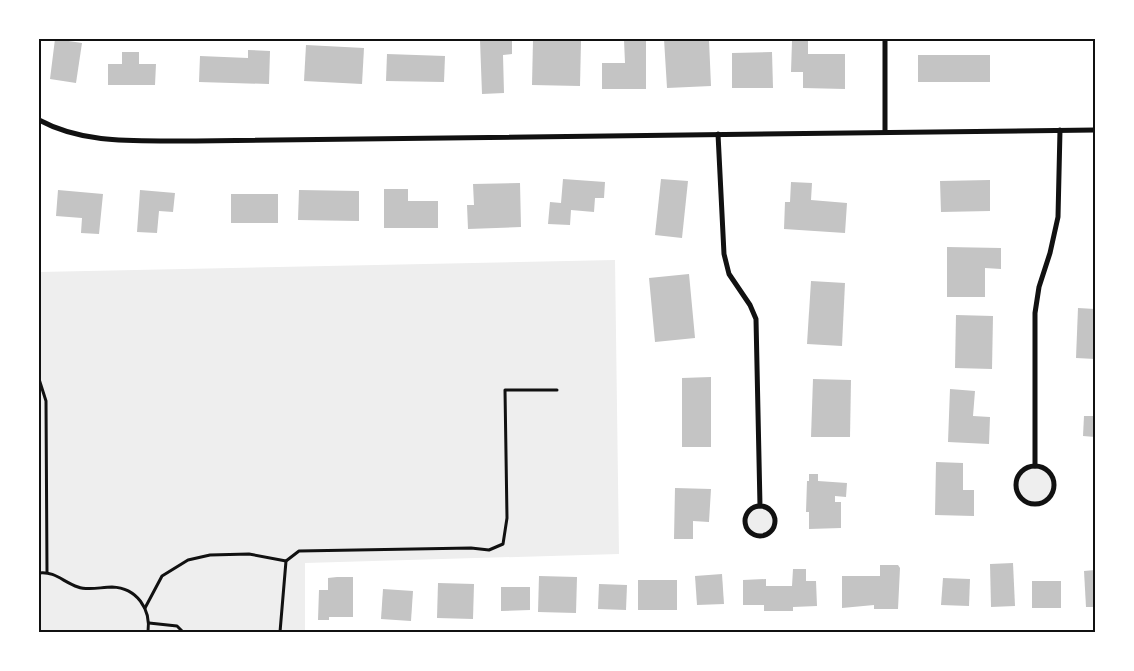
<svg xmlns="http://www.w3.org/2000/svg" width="1134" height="671" viewBox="0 0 1134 671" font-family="'IBM Plex Sans',sans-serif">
	<rect width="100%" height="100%" fill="#fff"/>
	<!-- green -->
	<g fill="#eee">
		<polygon points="615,260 619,554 305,563 305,632 39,632 39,272"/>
		<circle cx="1035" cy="485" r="19"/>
		<circle cx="760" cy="521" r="15"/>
	</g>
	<!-- building -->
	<g fill="#c4c4c4">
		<polygon points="55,39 82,43 76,83 50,79"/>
		<polygon points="512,39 512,54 503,55 504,93 482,94 480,40"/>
		<polygon points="664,39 684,39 684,41 709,40 711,86 667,88"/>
		<polygon points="533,40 581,41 580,86 532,85"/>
		<polygon points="624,40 646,40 646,89 602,89 602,63 625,63"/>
		<polygon points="792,41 808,41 808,54 845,54 845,89 803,88 803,72 791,72"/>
		<polygon points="306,45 364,48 362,84 304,81"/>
		<polygon points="248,50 270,51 269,84 199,82 200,56 248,58"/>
		<polygon points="122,52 139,52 139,64 156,64 155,85 108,85 108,64 122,64"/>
		<polygon points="772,52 773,88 732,88 732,53"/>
		<polygon points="387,54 445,56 444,82 386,81"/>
		<rect x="918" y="55" width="72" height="27"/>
		<polygon points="563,179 605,182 604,198 595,198 594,212 571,210 570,225 548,224 550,202 561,203"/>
		<polygon points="661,179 688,181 682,238 655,235"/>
		<polygon points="990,180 990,211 941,212 940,181"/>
		<polygon points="791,182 812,183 811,200 847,203 845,233 784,229 785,202 790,202"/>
		<polygon points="520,183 521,227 468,229 467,205 474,205 473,184"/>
		<polygon points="384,189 408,189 408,201 438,201 438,228 384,228"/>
		<polygon points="58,190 103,194 99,234 81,233 82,218 56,216"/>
		<polygon points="140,190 175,193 173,212 159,211 157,233 137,232"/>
		<polygon points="299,190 359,191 359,221 298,220"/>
		<rect x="231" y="194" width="47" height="29"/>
		<polygon points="947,247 1001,248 1001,269 985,268 985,297 947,297"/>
		<polygon points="689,274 695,338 655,342 649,278"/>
		<polygon points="811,281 845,283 842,346 807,344"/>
		<polygon points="1078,308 1095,309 1095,359 1076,358"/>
		<polygon points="956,315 993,316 992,369 955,368"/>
		<polygon points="711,377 711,447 682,447 682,378"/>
		<polygon points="813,379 851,380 850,437 811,437"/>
		<polygon points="950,389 975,391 973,416 990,417 989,444 948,442"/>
		<polygon points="1084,416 1095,416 1095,437 1083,436"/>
		<polygon points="936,462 963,463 963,490 974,490 974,516 935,515"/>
		<polygon points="809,474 818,474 818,481 847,483 846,497 835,496 835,502 841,502 841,528 809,529 809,512 806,512 807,481 809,481"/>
		<polygon points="675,488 711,489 709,522 693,521 693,539 674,539"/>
		<polygon points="1013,563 1015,606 991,607 990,564"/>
		<polygon points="880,565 898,565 900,568 898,609 874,609 874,605 842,608 842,576 880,576"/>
		<polygon points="793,569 806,569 806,581 816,581 817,606 793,607 793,611 764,611 764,605 743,605 743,580 766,579 766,586 792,586"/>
		<polygon points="1095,570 1095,607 1086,607 1084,571"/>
		<polygon points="722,574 724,604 697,605 695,576"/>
		<polygon points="539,576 577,577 576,613 538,612"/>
		<polygon points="337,577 353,577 353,617 329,617 329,620 318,620 319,590 328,590 328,578"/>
		<polygon points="943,578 970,579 969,606 941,605"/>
		<rect x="638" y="580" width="39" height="30"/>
		<rect x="1032" y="581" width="29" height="27"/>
		<polygon points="438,583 474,584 473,619 437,618"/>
		<polygon points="599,584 627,585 626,610 598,609"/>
		<polygon points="501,587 530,587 530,610 501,611"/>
		<polygon points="383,589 413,591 411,621 381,619"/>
	</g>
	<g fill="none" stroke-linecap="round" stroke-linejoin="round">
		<!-- path -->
		<g stroke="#111" stroke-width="3">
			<polyline points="39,379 46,401 47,572"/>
			<path d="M39,573C55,571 63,582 78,587C88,591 101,587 112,587C137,588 151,609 148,632"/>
			<polyline points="145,608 162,576 188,560 210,555 249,554 286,561"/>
			<polyline points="149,623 177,626 183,632"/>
			<polyline points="280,632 286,561 299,551 471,548 489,550 503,544 507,518 505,390 557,390"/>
		</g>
		<!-- minor -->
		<g stroke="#111" stroke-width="5">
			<polyline points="885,39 885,132"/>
			<path d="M39,120C87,146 142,140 196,141L1095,130"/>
			<polyline points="718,134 724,254 729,274 750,305 756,319 760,506"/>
			<polyline points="1035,466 1035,313 1039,287 1050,253 1058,217 1060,130"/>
			<circle cx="1035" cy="485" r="19"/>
			<circle cx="760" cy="521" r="15"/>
		</g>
	</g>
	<!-- border -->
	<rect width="1134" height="671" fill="none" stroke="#ffffff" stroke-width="80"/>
	<rect x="40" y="40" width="1054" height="591" fill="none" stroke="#111" stroke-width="2"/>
</svg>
